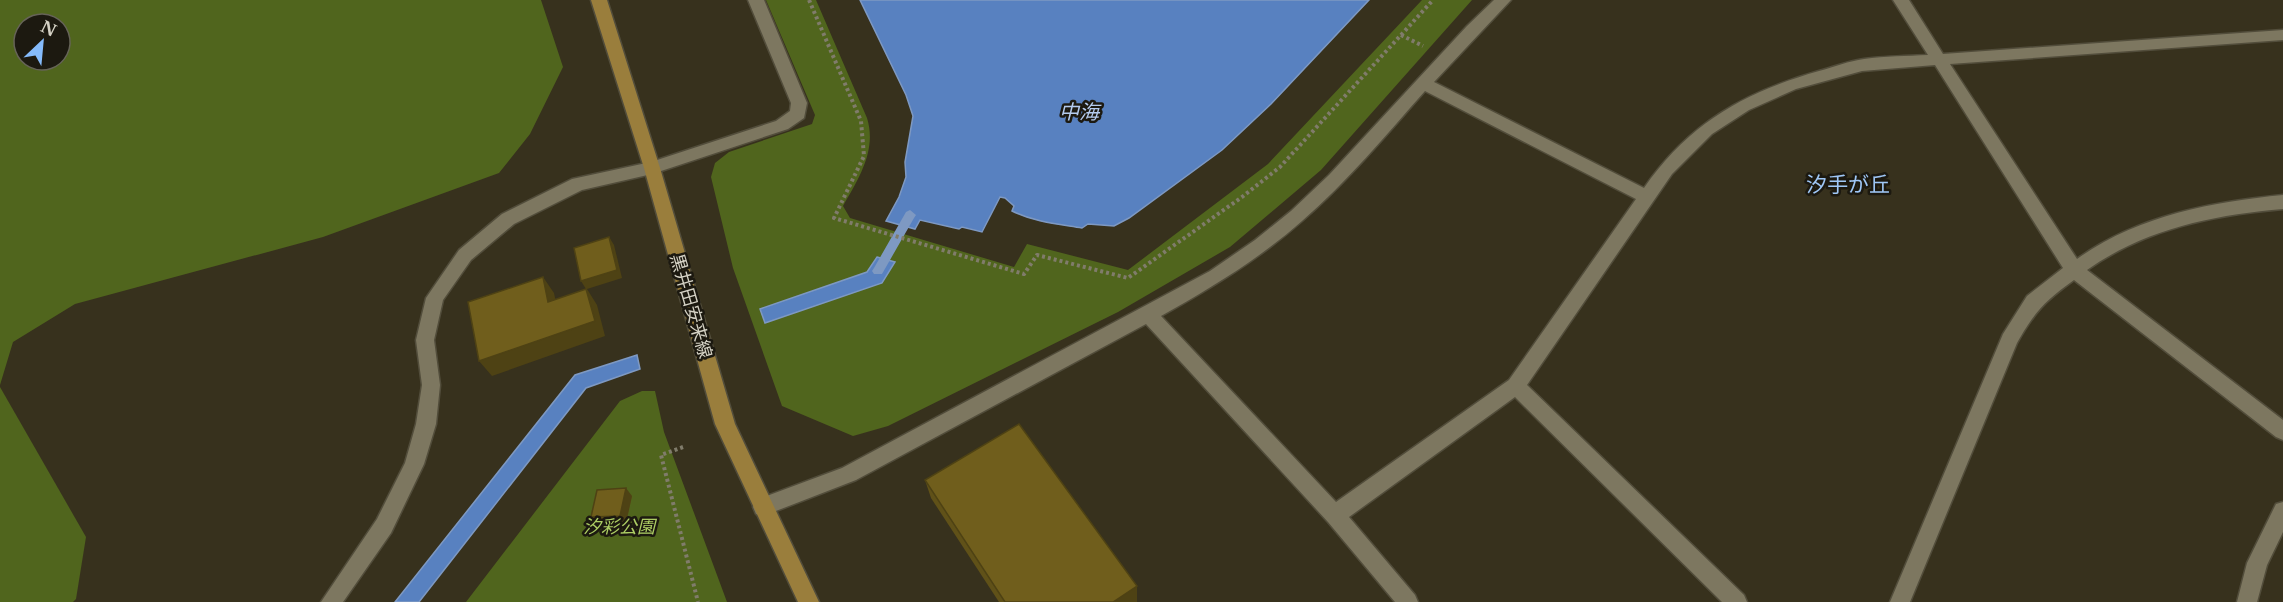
<svg xmlns="http://www.w3.org/2000/svg" width="2283" height="602" viewBox="0 0 2283 602" font-family="'Libre Baskerville','Noto Sans JP',serif">
	<rect width="100%" height="100%" fill="#37311d"/>
	<!-- green -->
	<g fill="#50651d" fill-rule="evenodd">
		<path d="M0,0H541L563,67L530,134L499,173L323,237L75,304L13,342L0,385ZM24,24H60V60H24Z"/>
		<path d="M766,0H816L867,118C877,150 859,178 843,206L850,218L1014,267L1027,244L1128,270L1268,164L1422,0H1472L1321,170L1230,247L1118,312L888,426L853,436L782,406L733,268L711,177L715,163L729,152L812,124L815,115Z"/>
		<polygon points="0,387 86,537 76,599 73,602 0,602"/>
		<polygon points="642,391 655,391 664,432 727,602 466,602 620,401"/>
	</g>
	<!-- water -->
	<g fill="#5881c0" stroke="#7e99c2" stroke-width="1.5">
		<path d="M860,0H1369L1271,104L1222,150L1129,218L1114,226L1088,224L1082,228C1058,224 1034,222 1012,211L1014,206L1005,198L1000,197L982,232L962,227L959,229L920,220L915,229L886,221L899,197L906,177L905,162L913,116L906,95Z"/>
		<polygon points="877,257 895,262 882,283 765,323 760,309 867,272"/>
		<polygon points="637,355 640,369 586,388 419,602 395,602 575,375"/>
	</g>
	<g fill="none" stroke-linecap="round" stroke-linejoin="round">
		<!-- stream -->
		<polygon fill="#7e99c2" fill-rule="evenodd" points="910,210 916,215 914,218 882,274 874,274 872,271 874,268 906,212"/>
		<!-- minor casing -->
		<g stroke="#524d3b" stroke-width="3">
			<g id="minor">
				<polygon points="748,0 764,0 807,103 804,118 788,129 652,174 582,190 514,224 471,260 443,300 434,340 440,385 436,424 424,464 391,533 343,602 321,602 377,519 405,463 416,424 422,385 416,340 426,298 459,250 502,214 572,179 651,162 776,121 790,111 791,103"/>
				<path d="M1494,0H1511L1434,82L1644,188C1689,123 1745,92 1819,71C1834,67 1849,61 1864,59C1885,56 1907,56 1928,55L1893,0H1909L1943,54L2283,30V40L1950,64L2077,259C2137,216 2211,202 2283,195V209C2213,215 2145,229 2087,270L2283,420V440L2276,437L2074,280C2045,301 2035,311 2017,343L1910,602H1890L2003,334L2027,296L2063,268L1935,65L1862,71L1796,89L1749,110L1712,134L1672,174L1527,385L1744,595L1747,602H1722L1515,397L1349,517L1415,595L1418,602H1395L1328,522L1146,324L856,480L763,516L756,514L753,507L756,500L842,468L1210,271L1255,240L1291,211L1329,175L1467,26ZM1425,91L1636,199L1509,380L1336,502L1161,316C1211,288 1259,259 1302,221C1347,182 1386,135 1425,91Z"/>
				<polygon points="2283,502 2283,532 2267,565 2257,602 2237,602 2247,563 2276,504"/>
			</g>
		</g>
		<!-- major casing -->
		<g stroke="#524d3b" stroke-width="3">
			<polygon id="major" points="591,0 607,0 660,168 735,424 819,602 798,602 715,424 644,168"/>
		</g>
		<!-- path -->
		<g stroke="#807c6b" stroke-width="4" stroke-dasharray="3 3" stroke-linecap="butt">
			<polyline points="809,0 861,121 864,156 834,218 1024,274 1037,255 1128,278 1242,197 1280,167 1401,35 1423,46"/>
			<polyline points="1401,35 1433,0"/>
			<polyline points="683,447 661,455 698,602"/>
		</g>
		<!-- minor -->
		<use href="#minor" fill="#7d7760" fill-rule="evenodd"/>
		<!-- major -->
		<use href="#major" fill="#9a7e3c" fill-rule="evenodd"/>
	</g>
	<!-- wall -->
	<g fill="#605118">
		<polygon points="925,480 1137,586 1137,602 999,602 931,498"/>
		<polygon points="632,496 626,523 597,524 591,517"/>
	</g>
	<!-- shaded-wall -->
	<g fill="#4e4214">
		<polygon points="609,237 614,245 622,278 587,289 597,305 605,336 492,376 479,361 586,289 581,281"/>
		<polygon points="543,277 554,293 559,317 548,302"/>
		<polygon points="626,488 632,496 626,523 620,516"/>
		<polygon points="1137,586 1137,602 1113,602"/>
	</g>
	<!-- building -->
	<g fill="#705e1c" stroke="#4e4214" stroke-width="1.5">
		<polygon points="609,237 617,270 581,281 574,248"/>
		<polygon points="543,277 548,302 586,289 595,321 479,361 468,302"/>
		<polygon points="1019,424 1137,586 1113,602 1005,602 925,480"/>
		<polygon points="626,488 620,516 591,517 597,490"/>
	</g>
	<g text-anchor="middle" stroke-width="5" stroke-linejoin="round" paint-order="stroke">
		<!-- street labels -->
		<g font-size="18" fill="#d5d2c5" stroke="#1c1910">
			<text transform="translate(691 306) rotate(74)" y="6">黒井田安来線</text>
		</g>
		<!-- park labels -->
		<g font-size="18" font-style="italic" fill="#adce64" stroke="#1c1910">
			<text x="619" y="533">汐彩公園</text>
		</g>
		<!-- water labels -->
		<g font-size="20" font-style="italic" fill="#b4cbee" stroke="#1c1910">
			<text x="1079" y="119">中海</text>
		</g>
		<!-- quarter labels -->
		<g font-size="21" fill="#9fc7f6" stroke="#1c1910">
			<text x="1848" y="192">汐手が丘</text>
		</g>
	</g>
	<!-- north arrow -->
	<g transform="translate(42 42) rotate(26)"><circle r="28" fill="#1c1910" stroke="#666358" stroke-width="1.5"/>
	<path d="M0-4.5L10 22L0 15L-10 22Z" fill="#85bbfb"/>
	<text y="-9" font-size="16" font-weight="bold" text-anchor="middle" fill="#d5d2c5">N</text>
	</g>
</svg>
